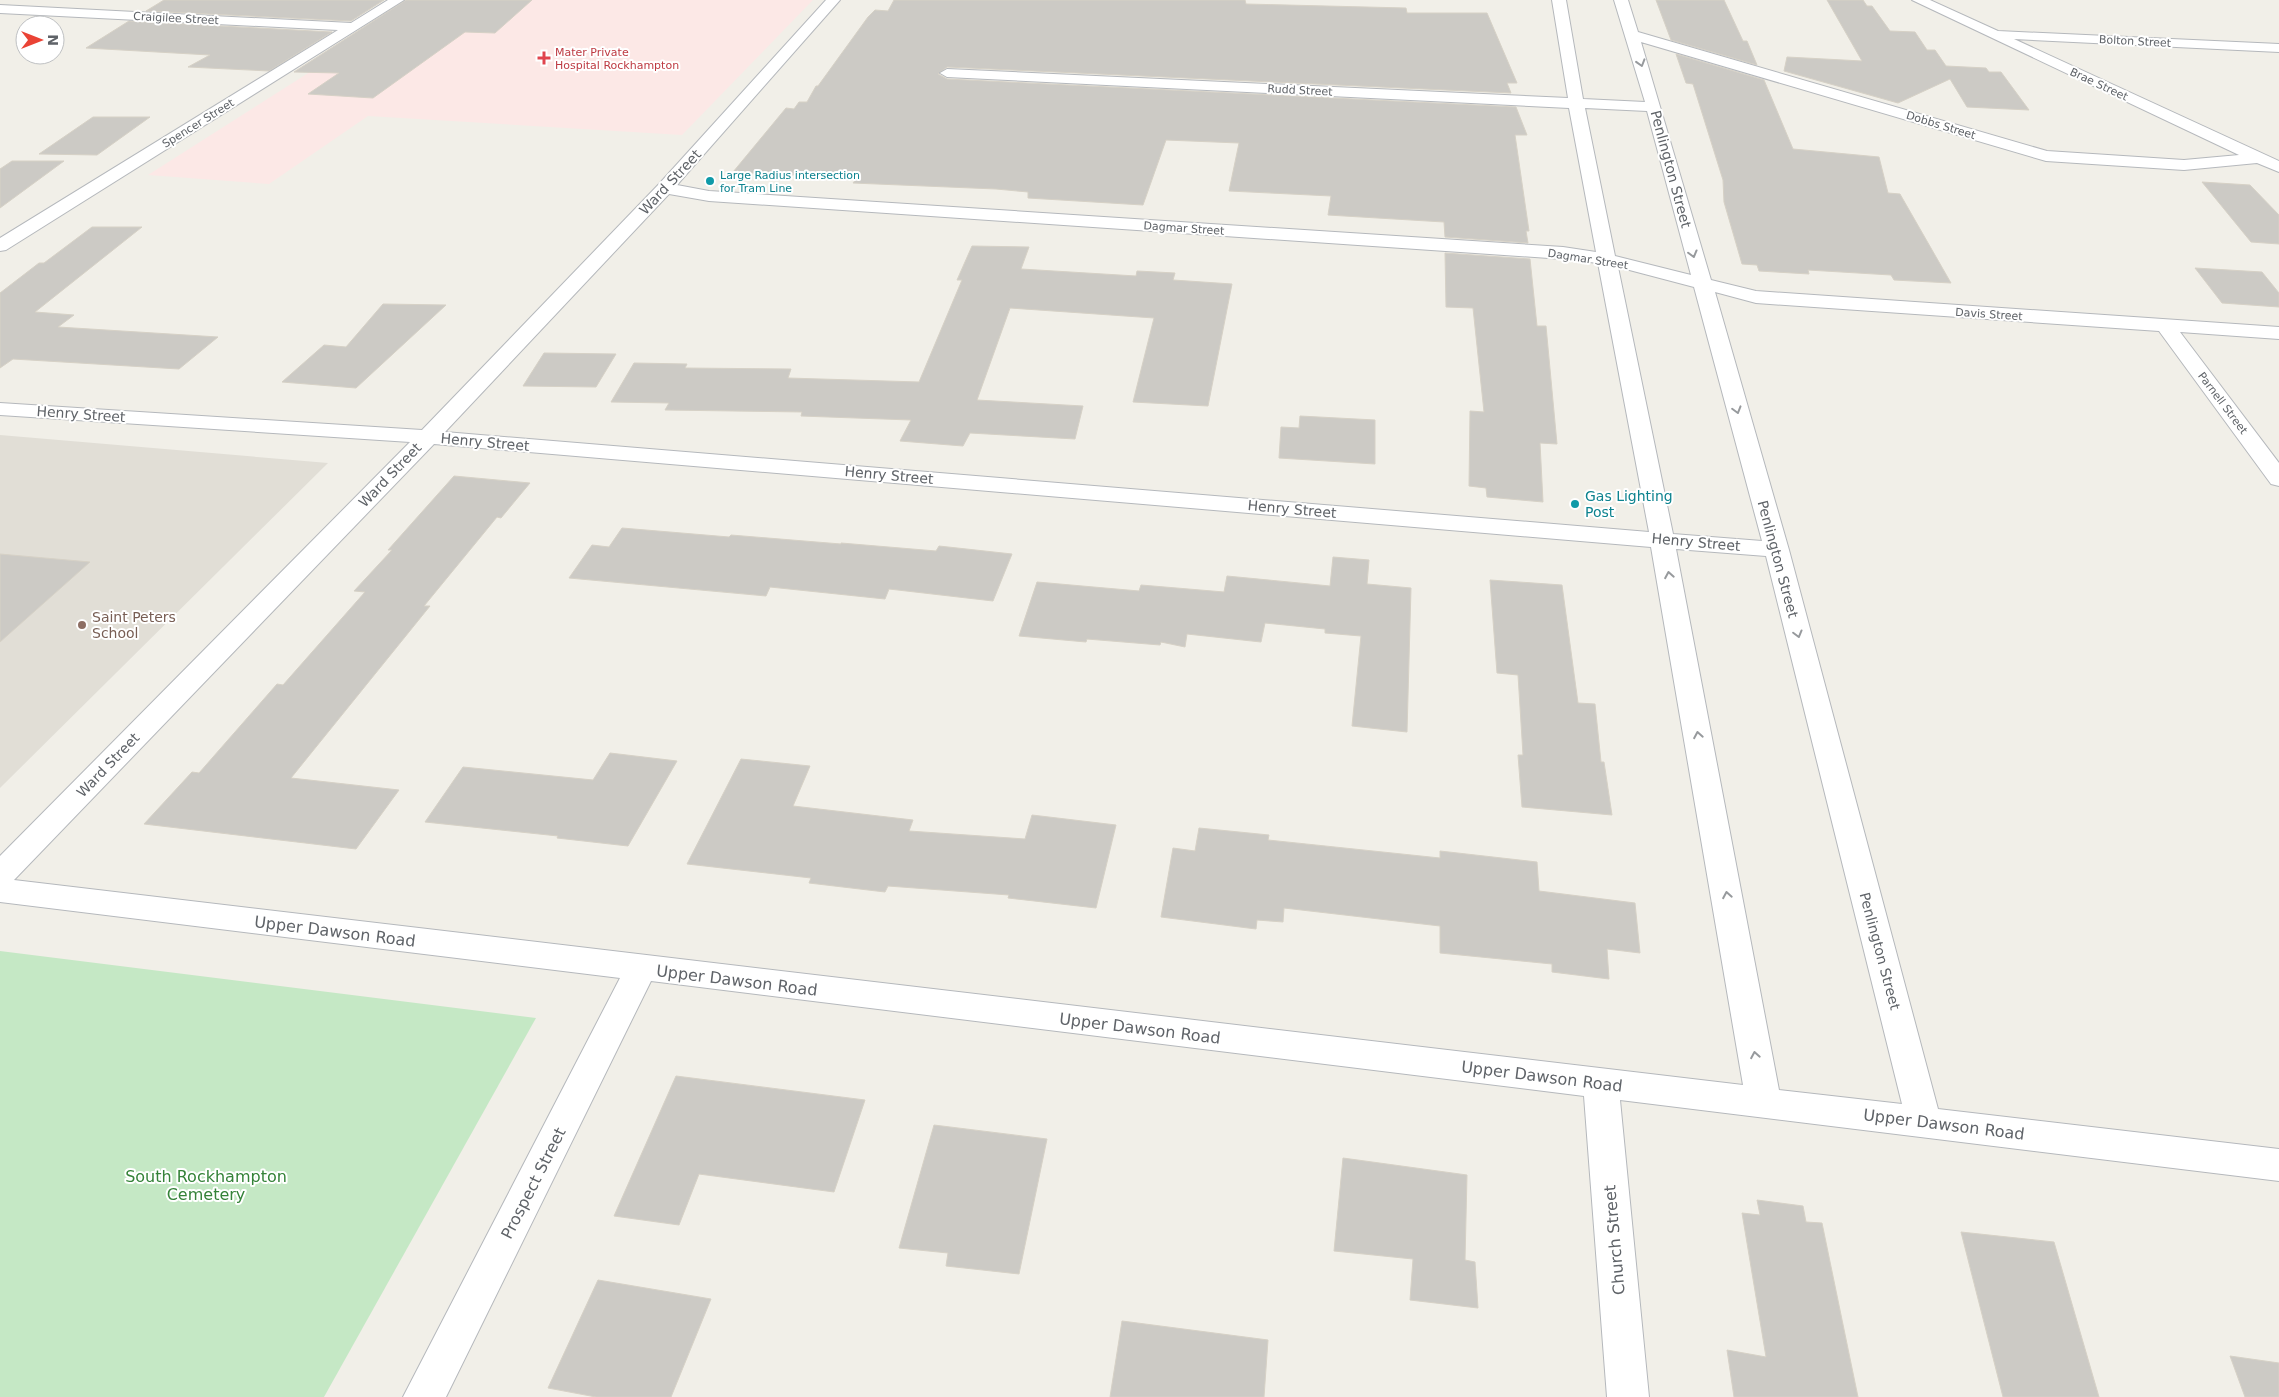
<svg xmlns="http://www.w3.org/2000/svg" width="2279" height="1397" viewBox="0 0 2279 1397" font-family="'DejaVu Sans',sans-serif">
	<rect width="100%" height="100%" fill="#f1efe8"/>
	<!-- education -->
	<polygon fill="#e1ded6" points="0,435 328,463 0,788"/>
	<!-- medical -->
	<polygon fill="#fce8e6" points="423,0 813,0 682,135 368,116 269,184 148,175"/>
	<!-- green -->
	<polygon fill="#c5e8c5" points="0,951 536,1018 324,1397 0,1397"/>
	<!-- building -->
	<g fill="#cccac5" stroke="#d6d1c6">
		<polygon points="164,0 384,0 351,21 146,11"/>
		<polygon points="406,0 532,0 495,33 465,32 373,98 308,94 339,73 294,72"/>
		<polygon points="894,0 1245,0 1246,4 1406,8 1407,13 1487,13 1517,83 1507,83 1511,93 947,67 938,74 947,79 1516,107 1527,135 1515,135 1529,231 1526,231 1528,243 1445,237 1444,222 1328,215 1331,196 1229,191 1239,143 1166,140 1143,205 1028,198 1028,192 996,189 853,183 857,178 733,172 786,108 794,109 799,102 807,102 816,86 818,86 868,17 875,10 888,11"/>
		<polygon points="1656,0 1724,0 1743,41 1747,41 1757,65 1671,40"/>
		<polygon points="1827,0 1863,0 1867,6 1872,6 1890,31 1915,32 1927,50 1935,50 1946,66 1986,68 1989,72 2001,72 2029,110 1967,107 1950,79 1898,103 1784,71 1787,57 1862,61"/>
		<polygon points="129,21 332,32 269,71 188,67 210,55 86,48"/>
		<polygon points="1676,54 1764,80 1793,149 1879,157 1888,193 1900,194 1951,283 1894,280 1891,275 1808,270 1809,274 1759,271 1757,265 1742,264 1724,202 1723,180 1693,84 1686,83"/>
		<polygon points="93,117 150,117 97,155 39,154"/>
		<polygon points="12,161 64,161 0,208 0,169"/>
		<polygon points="2202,182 2250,185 2279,215 2279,244 2251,242"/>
		<polygon points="92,227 142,227 35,312 74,315 58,327 218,337 179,369 13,359 0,368 0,293 39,263 44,263"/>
		<polygon points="972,246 1029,247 1021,269 1136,276 1137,271 1175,273 1173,280 1232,284 1208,406 1133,402 1154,318 1010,308 977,400 1083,406 1075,439 970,433 963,446 900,441 911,420 801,416 802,412 665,410 669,403 611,402 634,363 687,364 685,368 791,369 788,378 919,382 962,280 957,280"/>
		<polygon points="1445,253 1530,259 1537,326 1546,326 1557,444 1540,443 1543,502 1487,497 1486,488 1469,486 1470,411 1484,412 1473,308 1446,307"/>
		<polygon points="2195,268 2262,272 2279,293 2279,307 2222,303"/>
		<polygon points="383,304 446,305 356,388 282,382 324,345 346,347"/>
		<polygon points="544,353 616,354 596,387 523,386"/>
		<polygon points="1300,416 1375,420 1375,464 1279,458 1281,427 1299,428"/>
		<polygon points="454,476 530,483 501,518 497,517 424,606 430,606 291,778 399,790 356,849 144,824 192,772 199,773 277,684 283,685 365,592 354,591 392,550 388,550"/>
		<polygon points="622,528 729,537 731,535 841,544 841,543 936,551 939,546 1012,554 993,601 889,589 885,599 770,587 766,596 569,578 592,545 609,547"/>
		<polygon points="0,554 90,562 0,642"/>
		<polygon points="1333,557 1369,560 1367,584 1411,588 1407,732 1352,726 1361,636 1325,633 1325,629 1265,623 1261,642 1187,634 1185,647 1161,642 1160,645 1087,639 1086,642 1019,636 1037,582 1139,591 1141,585 1224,592 1227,576 1330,586"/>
		<polygon points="1490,580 1562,585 1578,703 1595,704 1601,762 1604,762 1612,815 1522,807 1518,755 1523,755 1518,675 1497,673"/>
		<polygon points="610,753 677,761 628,846 557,838 558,836 425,822 463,767 593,780"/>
		<polygon points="741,759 810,766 793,806 913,820 909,831 1025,839 1032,815 1116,825 1096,908 1008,898 1009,895 888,886 885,892 809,883 811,878 687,864"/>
		<polygon points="1199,828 1269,835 1268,840 1440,858 1440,851 1537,862 1539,891 1635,903 1640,953 1607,949 1609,979 1552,972 1552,964 1440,953 1440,926 1284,908 1283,922 1257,920 1256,929 1161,917 1173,848 1195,851"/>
		<polygon points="676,1076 865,1100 834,1192 699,1174 679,1225 614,1216"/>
		<polygon points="934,1125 1047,1139 1019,1274 946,1266 948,1253 899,1248"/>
		<polygon points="1343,1158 1467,1175 1465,1260 1475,1262 1478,1308 1410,1300 1413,1259 1334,1251"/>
		<polygon points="1757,1200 1803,1206 1806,1222 1822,1223 1858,1397 1734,1397 1727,1350 1766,1357 1742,1213 1760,1215"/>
		<polygon points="1961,1232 2054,1242 2099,1397 2003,1397"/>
		<polygon points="598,1280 711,1299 671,1397 596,1397 548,1388"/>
		<polygon points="1122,1321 1268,1340 1264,1397 1110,1397"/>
		<polygon points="2230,1356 2279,1363 2279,1397 2245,1397"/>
	</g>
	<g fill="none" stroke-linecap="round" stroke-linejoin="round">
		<!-- minor casing -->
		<g stroke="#b5b8bc" stroke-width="2">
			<g id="minor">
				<polygon points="388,0 404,0 6,250 0,251 0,238 338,30 0,13 0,5 351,23"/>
				<path d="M826,0H840L677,185L709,191L1563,247L1596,252L1569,108L947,77L940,73L947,69L1568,98L1552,0H1566L1583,99L1645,102L1614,0H1628L1638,32L2047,151L2184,160L2239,155L1912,0H1930L1998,31L2279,44V52L2014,39L2279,161V172L2257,163L2184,170L2046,161L1641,42L1711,280L1756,291L2279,327V339L2180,332L2279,463V486L2271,484L2159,331L1756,303L1715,292L1789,550L1938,1109L2279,1149V1181L1620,1100L1649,1397H1607L1584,1096L651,981L446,1397H403L620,978L0,902V856L410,442L0,415V403L422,430L659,184ZM1585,108L1647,111L1691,275L1615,256ZM669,194L709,201L1563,259L1598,263L1649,532L445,432ZM1618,267L1694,287L1762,541L1673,534ZM434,444L1651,547L1743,1085L14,880ZM1676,549L1766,556L1902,1104L1779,1090Z"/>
			</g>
		</g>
		<!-- minor -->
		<use href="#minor" fill="#fff" fill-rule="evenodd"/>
	</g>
	<!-- one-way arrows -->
	<defs><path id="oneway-chevron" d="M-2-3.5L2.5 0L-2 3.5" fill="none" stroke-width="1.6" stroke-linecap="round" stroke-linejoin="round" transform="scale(1.25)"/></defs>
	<g stroke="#979a9d">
		<use href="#oneway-chevron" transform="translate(1641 63) rotate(73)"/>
		<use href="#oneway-chevron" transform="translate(1693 254) rotate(75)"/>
		<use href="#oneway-chevron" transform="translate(1737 410) rotate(74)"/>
		<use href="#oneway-chevron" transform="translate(1669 575) rotate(-100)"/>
		<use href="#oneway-chevron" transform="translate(1798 634) rotate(75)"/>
		<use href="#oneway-chevron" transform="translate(1698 735) rotate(-100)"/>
		<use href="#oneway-chevron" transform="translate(1727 895) rotate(-100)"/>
		<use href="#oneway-chevron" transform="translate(1755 1055) rotate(-100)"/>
	</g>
	<!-- markers -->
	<path fill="#e0444e" stroke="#fff" stroke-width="2" d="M541.5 50.5h5v5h5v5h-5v5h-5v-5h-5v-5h5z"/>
	<g fill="#0f9aa8" stroke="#fff" stroke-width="2">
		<circle cx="710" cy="181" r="5"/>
		<circle cx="1575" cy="504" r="5"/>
	</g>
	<circle fill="#8d6e63" stroke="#fff" stroke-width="2" cx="82" cy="625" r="5"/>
	<g text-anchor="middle" stroke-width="4" stroke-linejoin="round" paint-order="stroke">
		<!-- far-street labels -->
		<g font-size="11" fill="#5f6368" stroke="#fff">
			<text transform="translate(176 18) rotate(3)" y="4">Craigilee Street</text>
			<text transform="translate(2135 41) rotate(3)" y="4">Bolton Street</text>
			<text transform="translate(2099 84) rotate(25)" y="4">Brae Street</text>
			<text transform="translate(1300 90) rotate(3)" y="4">Rudd Street</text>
			<text transform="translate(198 123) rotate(-32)" y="4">Spencer Street</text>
			<text transform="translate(1941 125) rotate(17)" y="4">Dobbs Street</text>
			<text transform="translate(1184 228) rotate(4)" y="4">Dagmar Street</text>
			<text transform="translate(1588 259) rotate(9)" y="4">Dagmar Street</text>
			<text transform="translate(1989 314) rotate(4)" y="4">Davis Street</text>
			<text transform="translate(2223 403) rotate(53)" y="4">Parnell Street</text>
		</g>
		<!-- far-health labels -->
		<g font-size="11" fill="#be3a42" stroke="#fff" text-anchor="start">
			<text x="555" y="56">Mater Private<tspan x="555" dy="13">Hospital Rockhampton</tspan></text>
		</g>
		<!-- far-culture labels -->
		<g font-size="11" fill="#0d838f" stroke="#fff" text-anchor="start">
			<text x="720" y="179">Large Radius intersection<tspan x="720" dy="13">for Tram Line</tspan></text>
		</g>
		<!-- street labels -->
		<g font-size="14" fill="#5f6368" stroke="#fff">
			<text transform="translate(1671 169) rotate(75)" y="5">Penlington Street</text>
			<text transform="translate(670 182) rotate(-47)" y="5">Ward Street</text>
			<text transform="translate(81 414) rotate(4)" y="5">Henry Street</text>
			<text transform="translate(485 442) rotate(5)" y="5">Henry Street</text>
			<text transform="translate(390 475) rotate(-46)" y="5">Ward Street</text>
			<text transform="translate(889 475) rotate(5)" y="5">Henry Street</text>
			<text transform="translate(1292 509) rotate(5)" y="5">Henry Street</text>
			<text transform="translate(1696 542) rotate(5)" y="5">Henry Street</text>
			<text transform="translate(1778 559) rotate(75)" y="5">Penlington Street</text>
			<text transform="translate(108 765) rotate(-46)" y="5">Ward Street</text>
			<text transform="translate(1880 951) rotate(75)" y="5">Penlington Street</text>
		</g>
		<!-- culture labels -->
		<g font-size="14" fill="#0d838f" stroke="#fff" text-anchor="start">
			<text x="1585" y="501">Gas Lighting<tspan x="1585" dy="16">Post</tspan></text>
		</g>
		<!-- education labels -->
		<g font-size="14" fill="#785e54" stroke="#fff" text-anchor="start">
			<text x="92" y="622">Saint Peters<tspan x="92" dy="16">School</tspan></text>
		</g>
		<!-- near-street labels -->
		<g font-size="16" fill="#5f6368" stroke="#fff">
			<text transform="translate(335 931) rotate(7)" y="6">Upper Dawson Road</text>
			<text transform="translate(737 980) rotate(7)" y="6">Upper Dawson Road</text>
			<text transform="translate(1140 1028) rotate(7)" y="6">Upper Dawson Road</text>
			<text transform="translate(1542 1076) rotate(7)" y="6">Upper Dawson Road</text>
			<text transform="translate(1944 1124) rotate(7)" y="6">Upper Dawson Road</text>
			<text transform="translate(533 1183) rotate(-63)" y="6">Prospect Street</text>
			<text transform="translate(1614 1240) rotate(-95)" y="6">Church Street</text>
		</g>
		<!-- near-park labels -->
		<g font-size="16" fill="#348238" stroke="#fff">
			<text x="206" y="1182">South Rockhampton<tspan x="206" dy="18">Cemetery</tspan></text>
		</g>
	</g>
	<!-- north arrow -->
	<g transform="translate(40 40) rotate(90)"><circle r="24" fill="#ffffff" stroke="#bfc1c3"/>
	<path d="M0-4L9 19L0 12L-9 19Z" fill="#ea4335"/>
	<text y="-8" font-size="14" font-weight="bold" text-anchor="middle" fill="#5f6368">N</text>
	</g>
</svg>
